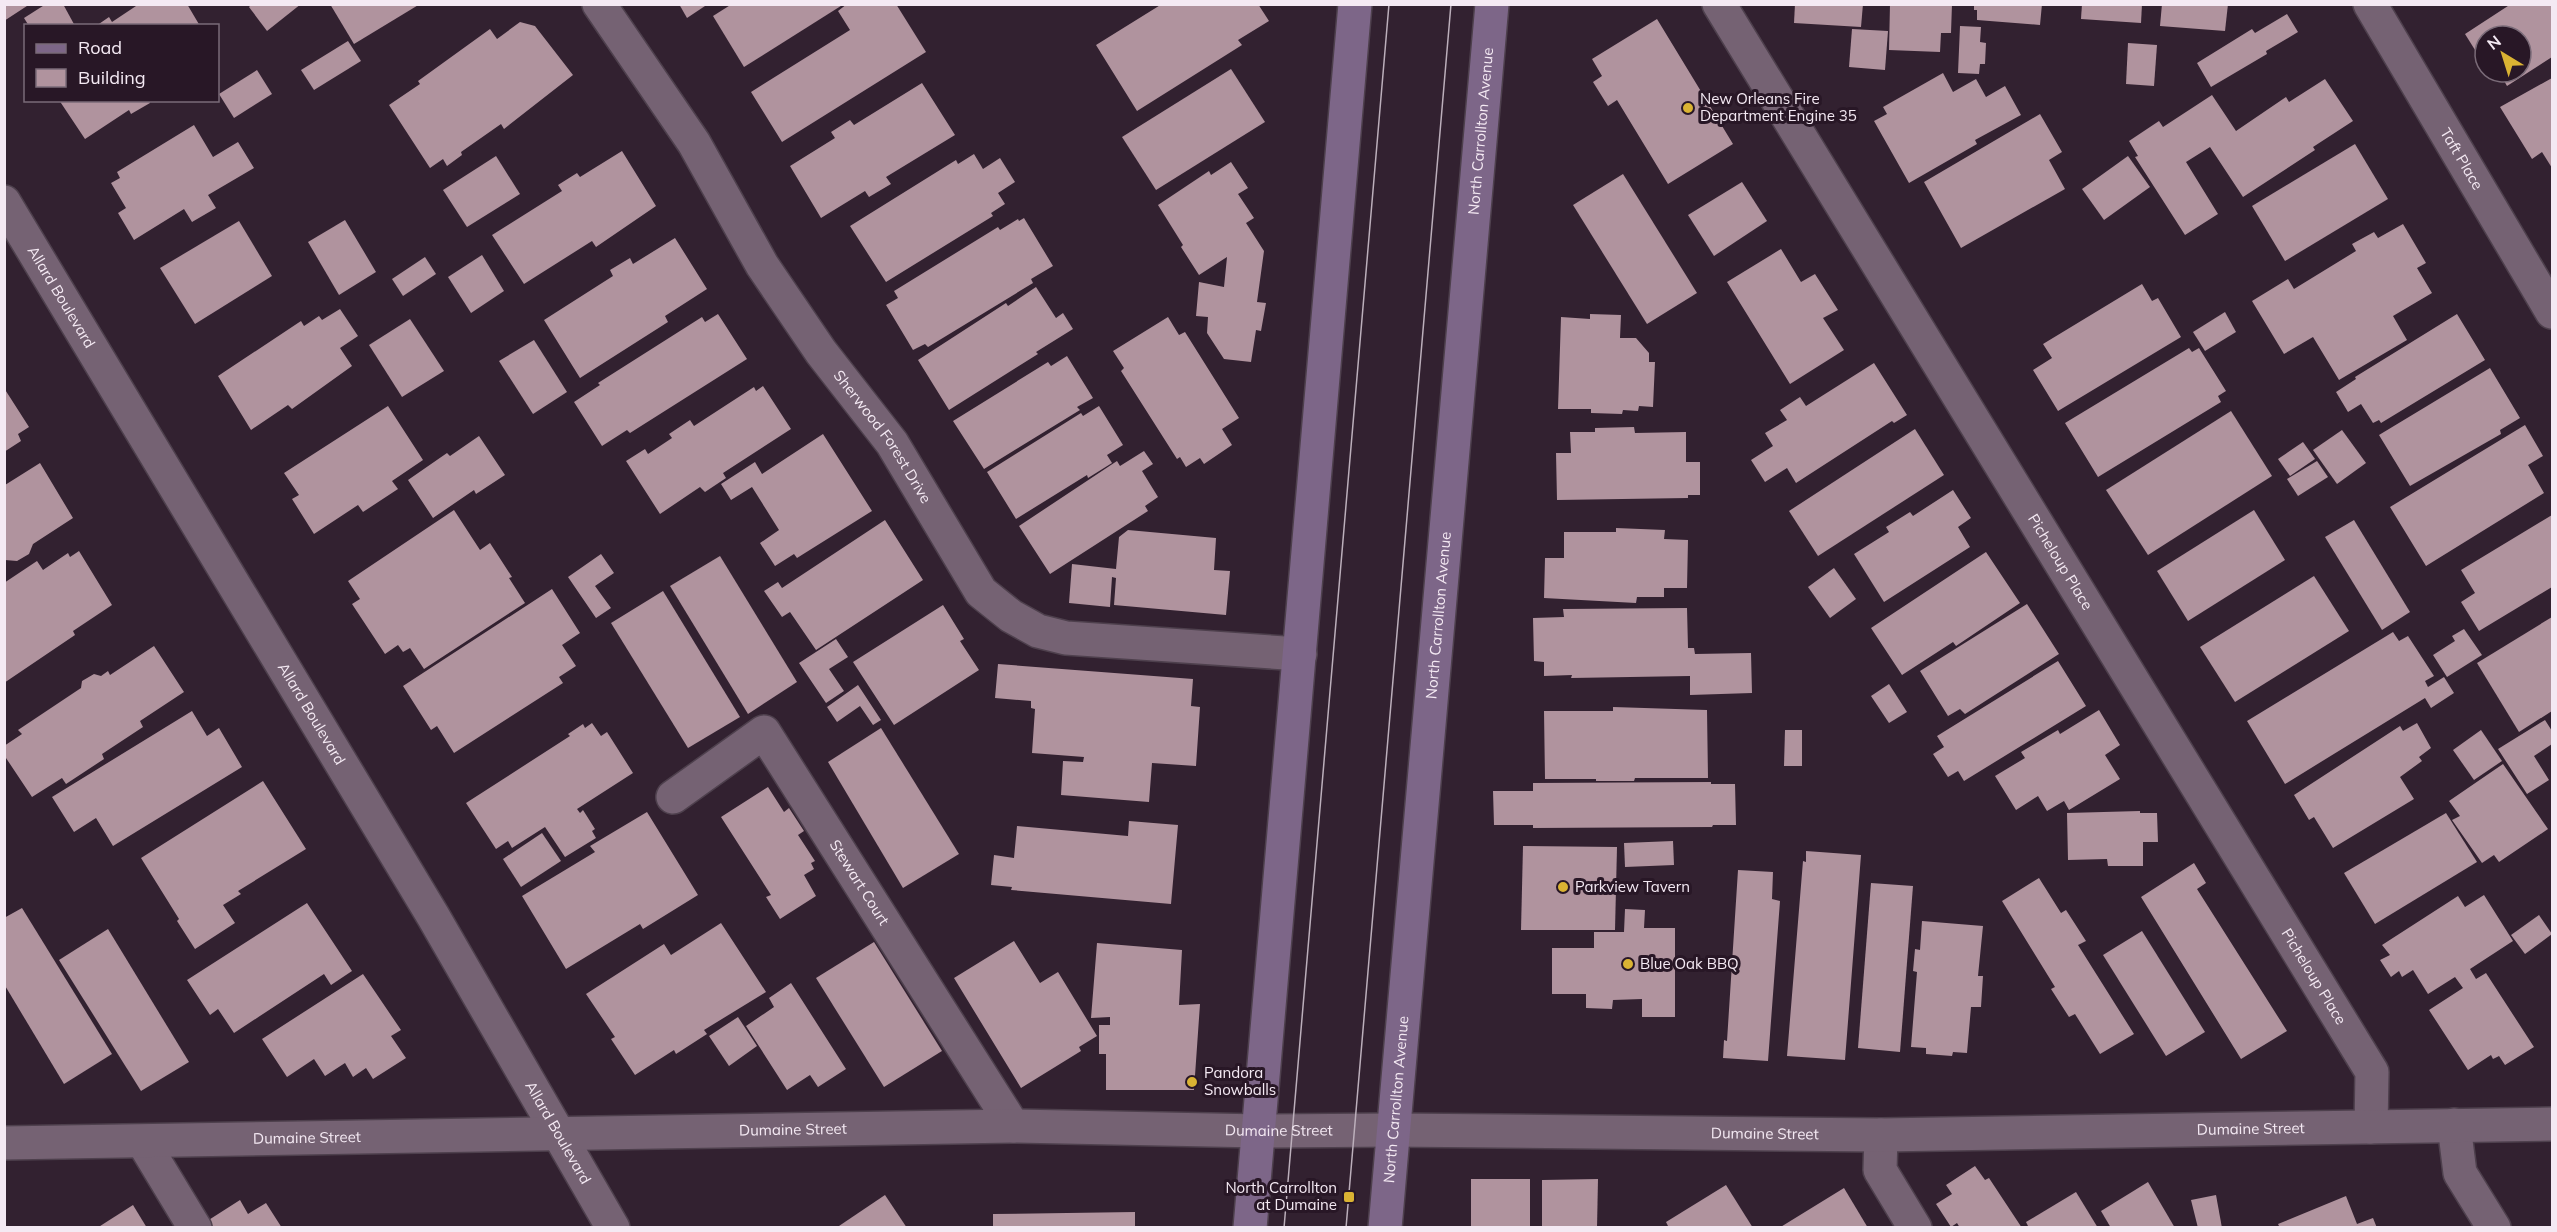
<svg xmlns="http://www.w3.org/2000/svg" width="2557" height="1232" viewBox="0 0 2557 1232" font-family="Mulish,sans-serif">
	<rect width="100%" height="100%" fill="#322130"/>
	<!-- building -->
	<g fill="#b0939e">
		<polygon points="4,4 30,4 4,21"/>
		<polygon points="46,4 63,4 75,26 29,26 24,18"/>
		<polygon points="139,4 187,4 200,26 96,26 109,17 112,22"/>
		<polygon points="252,4 301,4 267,31 249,7"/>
		<polygon points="330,4 420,4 354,44"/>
		<polygon points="679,4 708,4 687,18"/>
		<polygon points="732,4 844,4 744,67 713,16"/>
		<polygon points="847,4 896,4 926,52 782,142 751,92 850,30 838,11"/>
		<polygon points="1162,4 1258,4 1269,21 1238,40 1242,45 1137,111 1096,45"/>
		<polygon points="1795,4 1863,4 1861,27 1794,23"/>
		<polygon points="1890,4 1952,4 1951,33 1941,33 1940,52 1889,50"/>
		<polygon points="1974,4 2042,4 2040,25 1977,20 1977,10 1974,10"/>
		<polygon points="2082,4 2142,4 2141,23 2081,19"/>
		<polygon points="2162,4 2228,4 2225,31 2160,26"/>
		<polygon points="2511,4 2552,4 2552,57 2507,86 2499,72 2521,72 2521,36 2485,36 2485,66 2465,34"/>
		<polygon points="2287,14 2298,32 2266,51 2267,54 2211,87 2197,63 2252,29 2255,33"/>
		<polygon points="1657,19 1733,144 1668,184 1617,100 1608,106 1593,82 1602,76 1592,59"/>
		<polygon points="520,22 535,26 573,75 504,129 501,124 461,152 462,155 447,166 443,159 430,168 389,105 420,84 418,81 490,29 497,39"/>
		<polygon points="1960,26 1981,27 1980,42 1986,43 1985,64 1980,64 1979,74 1958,73"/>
		<polygon points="1852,29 1888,31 1885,70 1849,67"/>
		<polygon points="348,41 361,61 314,90 301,70"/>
		<polygon points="2128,43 2157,45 2154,86 2126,84"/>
		<polygon points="1231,69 1265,122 1156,190 1122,137"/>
		<polygon points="257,70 272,94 234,118 219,94"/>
		<polygon points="1943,73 1953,92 1976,79 1986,97 2005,86 2021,115 1975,140 1977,144 1909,183 1874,121 1887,114 1883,107"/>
		<polygon points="2552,78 2552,168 2542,152 2532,159 2500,107"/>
		<polygon points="2325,79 2353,121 2313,147 2315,150 2243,197 2210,147 2186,162 2218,214 2185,235 2135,157 2138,156 2129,141 2159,121 2163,127 2212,95 2236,131 2286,97 2289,102"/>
		<polygon points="922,83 955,135 886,177 891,184 869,197 865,191 821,218 790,166 835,138 831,132 850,120 854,125"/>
		<polygon points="59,100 149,100 150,103 131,114 129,110 85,139"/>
		<polygon points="2040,114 2062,152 2049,160 2065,189 1961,248 1924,182"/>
		<polygon points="194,125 213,157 238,142 254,168 208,195 216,208 192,222 184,209 134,240 118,213 126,208 111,183 120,178 117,172"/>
		<polygon points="2355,144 2388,199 2285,261 2252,206"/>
		<polygon points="622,151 656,206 596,247 592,241 524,284 492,235 562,191 558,185 577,173 580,177"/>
		<polygon points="974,154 983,169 1000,158 1015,182 998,193 1005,204 991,213 993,216 886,282 850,226 956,160 958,164"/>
		<polygon points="496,156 520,194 467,227 443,190"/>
		<polygon points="2128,156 2150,187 2104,220 2082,189"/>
		<polygon points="1231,162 1248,188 1238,194 1254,218 1246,223 1264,251 1257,302 1266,303 1261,331 1256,330 1251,362 1224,359 1207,333 1208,317 1196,316 1199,282 1224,287 1227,257 1199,275 1181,247 1183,245 1158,205 1209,171 1211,175"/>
		<polygon points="1623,174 1697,293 1647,324 1573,205"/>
		<polygon points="1742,182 1767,221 1714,256 1688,215"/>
		<polygon points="1024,218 1053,266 1031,279 1033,283 928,347 925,344 913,350 886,305 898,298 894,291 998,227 1000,230 1018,219 1019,221"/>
		<polygon points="345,220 376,272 339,295 308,242"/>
		<polygon points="239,221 272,276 195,324 160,268"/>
		<polygon points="2403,224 2426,263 2417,268 2432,293 2393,316 2407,340 2339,380 2313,337 2284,354 2252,301 2288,279 2294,289 2356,251 2352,244 2374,232 2378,238"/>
		<polygon points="675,238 707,289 665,316 668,322 580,378 544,320 613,276 610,270 630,258 633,264"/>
		<polygon points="1781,249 1801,282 1815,274 1838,310 1823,318 1844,350 1790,384 1727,282"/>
		<polygon points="482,255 504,291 471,313 448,277"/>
		<polygon points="425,257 436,274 403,296 392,279"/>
		<polygon points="2142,284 2152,301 2158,298 2181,337 2058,411 2033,370 2052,358 2043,344"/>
		<polygon points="1036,287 1056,318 1063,313 1073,329 1036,352 1038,354 949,410 918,360 1006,303 1008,306"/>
		<polygon points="340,309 358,336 340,348 352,366 292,409 288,405 251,430 218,376 301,321 304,326 319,316 322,320"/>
		<polygon points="2225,312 2236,332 2205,351 2193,332"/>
		<polygon points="718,314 747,359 630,433 627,430 602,446 574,402 600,385 598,383 702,317 705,322"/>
		<polygon points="1590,314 1621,315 1620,338 1636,338 1649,353 1649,362 1655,362 1653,407 1639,406 1638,411 1623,410 1622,414 1591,413 1591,409 1558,409 1561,317 1590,319"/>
		<polygon points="2457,314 2485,360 2381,423 2379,420 2373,423 2361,404 2348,412 2336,392 2356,379 2355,377"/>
		<polygon points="1168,317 1179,335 1185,332 1239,418 1222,429 1232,445 1204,464 1200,458 1186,467 1180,457 1177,459 1121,371 1124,368 1113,351"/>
		<polygon points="410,319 444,371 402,397 369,345"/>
		<polygon points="534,340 567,392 533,414 499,361"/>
		<polygon points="2189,348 2192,352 2199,348 2226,391 2218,396 2221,402 2098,477 2065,423"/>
		<polygon points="1067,356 1093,398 1077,407 1080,410 984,469 953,421 1048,362 1051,366"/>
		<polygon points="1874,363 1907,415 1894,423 1892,421 1796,483 1787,468 1765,482 1751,460 1773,446 1765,433 1787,420 1780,410 1800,397 1806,406"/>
		<polygon points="2490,368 2520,418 2500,430 2501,434 2410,486 2379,435"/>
		<polygon points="763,386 791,429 723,473 726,478 705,492 700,487 660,514 626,461 645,449 648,454 672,438 669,434 690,420 694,426 754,387 756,391"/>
		<polygon points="4,388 29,427 18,434 21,441 4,452"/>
		<polygon points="388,406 423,460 392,481 398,489 363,512 358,505 314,534 292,499 299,495 284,473"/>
		<polygon points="1099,406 1123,445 1107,455 1112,463 1088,478 1087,475 1016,519 987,472 1081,413 1083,416"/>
		<polygon points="2231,411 2272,476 2148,555 2106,490"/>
		<polygon points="2525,425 2543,456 2528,465 2544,493 2426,566 2390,507"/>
		<polygon points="1634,427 1635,433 1686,432 1686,462 1700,462 1700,495 1688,495 1688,498 1557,500 1556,453 1571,453 1570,432 1595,432 1595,428"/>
		<polygon points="1915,429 1944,475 1818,556 1789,511"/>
		<polygon points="2342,430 2366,463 2337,484 2313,450"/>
		<polygon points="823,434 872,511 797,558 794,554 775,566 760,543 779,530 752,487 731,500 721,484 755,462 762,474"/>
		<polygon points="479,436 505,475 476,494 474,490 433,518 408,480 447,453 450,456"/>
		<polygon points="2303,442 2315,459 2290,476 2278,459"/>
		<polygon points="1144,451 1153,464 1142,471 1158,497 1145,506 1148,511 1050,574 1019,526 1117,461 1120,466"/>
		<polygon points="2317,461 2328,477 2298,496 2287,479"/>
		<polygon points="40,463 73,518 33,544 29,554 17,561 5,560 5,485"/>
		<polygon points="1953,490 1971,518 1958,527 1970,547 1884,602 1854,554 1889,532 1886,527 1910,512 1913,516"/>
		<polygon points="454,510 480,550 490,543 512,577 509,578 525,603 424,669 410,648 403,652 398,645 385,654 352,604 360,599 348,581"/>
		<polygon points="2254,510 2285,560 2188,621 2157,571"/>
		<polygon points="2552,515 2552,587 2479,631 2461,602 2475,593 2461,570"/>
		<polygon points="885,520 923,580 816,650 790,612 782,617 764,591 778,582 782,588"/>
		<polygon points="2354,520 2410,612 2382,630 2325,537"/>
		<polygon points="1616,528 1665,530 1664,539 1688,540 1687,588 1664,588 1664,597 1637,597 1636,603 1544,598 1545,558 1564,558 1564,532 1616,532"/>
		<polygon points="1128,530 1216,538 1214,570 1230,571 1226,615 1114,605 1116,578 1112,577 1110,607 1069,603 1072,564 1116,569 1119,537"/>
		<polygon points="79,551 112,605 73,631 75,635 4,683 4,583 37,561 43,570 68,553 70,557"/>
		<polygon points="1986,552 2020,603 1956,646 1953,642 1902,675 1871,628"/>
		<polygon points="601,554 614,573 595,586 611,608 596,618 568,577"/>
		<polygon points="720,556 797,682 748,714 670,586"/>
		<polygon points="1834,568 1856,599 1830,618 1808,587"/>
		<polygon points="2314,576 2349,631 2235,702 2200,647"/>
		<polygon points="552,589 580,633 562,645 576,666 559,677 563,683 454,753 437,726 431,730 403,686"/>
		<polygon points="663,591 740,717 688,748 611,623"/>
		<polygon points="2027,604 2059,654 1965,714 1960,709 1948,716 1920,671"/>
		<polygon points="943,605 964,639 960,641 979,670 894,725 853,662"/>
		<polygon points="1687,608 1688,648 1694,648 1695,654 1751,653 1752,693 1690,695 1690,676 1571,678 1572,675 1544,676 1544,662 1534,661 1533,618 1564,617 1563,609"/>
		<polygon points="2552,617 2552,711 2519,732 2477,663"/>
		<polygon points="2464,629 2482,655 2447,677 2433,655 2455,641 2452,636"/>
		<polygon points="2393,632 2399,641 2408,636 2434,676 2425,681 2428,687 2444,677 2454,693 2431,708 2425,698 2285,784 2247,721"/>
		<polygon points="836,639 848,657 829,669 844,691 826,703 799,663"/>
		<polygon points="154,646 184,692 140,721 143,727 102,754 104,759 66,784 62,778 32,797 4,755 4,746 22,734 18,730 81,688 82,681 94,674 101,676 108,671 110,675"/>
		<polygon points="2058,661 2086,706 1964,781 1958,771 1948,777 1933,754 1944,747 1937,736"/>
		<polygon points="998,664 1193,679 1191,706 1200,707 1196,766 1152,763 1149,802 1061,795 1063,761 1083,762 1084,757 1032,753 1035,709 1031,708 1031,701 995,698"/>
		<polygon points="1889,684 1907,712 1889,723 1871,696"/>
		<polygon points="858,685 881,720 873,725 860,706 837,722 827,707"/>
		<polygon points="1613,707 1707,710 1708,778 1635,778 1634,781 1596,781 1596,779 1545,779 1544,711 1613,711"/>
		<polygon points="2099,710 2120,745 2105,755 2120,779 2069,810 2064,801 2047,811 2038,796 2016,810 1995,776 2025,758 2021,752 2058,730 2060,734"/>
		<polygon points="192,711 207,736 219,728 242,767 113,846 96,818 74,832 52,797"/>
		<polygon points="2545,720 2552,731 2552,744 2534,756 2549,780 2527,794 2498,749"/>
		<polygon points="592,723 601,736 607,732 633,773 577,809 580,813 583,810 595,829 592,831 596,838 565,857 545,827 512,848 508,841 496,849 466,803 570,736 568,734 583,724 585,728"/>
		<polygon points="2417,723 2431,748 2419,757 2422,761 2400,777 2414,799 2333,848 2314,817 2309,820 2294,795 2400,726 2403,731"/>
		<polygon points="881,728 959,854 903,888 828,762"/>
		<polygon points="1785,730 1802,730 1802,766 1784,766"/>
		<polygon points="2481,730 2502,761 2474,780 2453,750"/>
		<polygon points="2503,764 2548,829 2499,862 2494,855 2482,863 2452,820 2460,816 2449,801"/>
		<polygon points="263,781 306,849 238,891 241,894 223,905 235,923 195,949 177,921 179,919 141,858"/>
		<polygon points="1711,782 1711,784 1735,784 1736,825 1713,825 1712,827 1533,828 1533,825 1494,825 1493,791 1533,791 1533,783"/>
		<polygon points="768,787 784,812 789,808 804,831 798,835 815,861 811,863 814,869 804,875 816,896 780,919 766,897 771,895 721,817"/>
		<polygon points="2140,811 2140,813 2157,813 2158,842 2143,842 2143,866 2108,866 2107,859 2068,860 2067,813"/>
		<polygon points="647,812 698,895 643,929 640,924 566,969 522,896 595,852 590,846"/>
		<polygon points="2446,813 2477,862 2375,924 2344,873"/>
		<polygon points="1129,821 1178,825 1171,904 1011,890 1012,887 991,885 994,855 1014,858 1017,826 1128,836"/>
		<polygon points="542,833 561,861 521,887 503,859"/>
		<polygon points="1673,841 1674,865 1625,867 1624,843"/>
		<polygon points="1523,846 1617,847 1615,930 1521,930"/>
		<polygon points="1806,851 1861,855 1845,1060 1787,1056 1803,861 1806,862"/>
		<polygon points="2194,863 2206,883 2197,889 2287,1031 2241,1059 2141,897"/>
		<polygon points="1738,870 1773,872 1772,899 1780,901 1768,1061 1723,1058 1724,1040 1727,1041"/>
		<polygon points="2039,878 2061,913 2066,910 2086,941 2078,945 2134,1034 2100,1054 2075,1014 2069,1017 2051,989 2055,987 2002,901"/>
		<polygon points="1871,883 1913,886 1900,1052 1858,1048"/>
		<polygon points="2484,895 2513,941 2470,969 2476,979 2486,973 2534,1047 2505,1065 2499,1056 2493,1059 2491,1055 2468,1070 2429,1010 2463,988 2455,977 2428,994 2413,970 2402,977 2399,971 2391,977 2380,960 2390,955 2382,945 2458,896 2465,907"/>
		<polygon points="307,903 352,971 331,985 324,974 234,1033 218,1009 210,1015 187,980"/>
		<polygon points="22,908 112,1054 64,1084 4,984 4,918"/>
		<polygon points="1625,909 1645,910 1644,928 1675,928 1675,1017 1642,1017 1642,999 1613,1000 1612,1009 1586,1008 1586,994 1552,994 1552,948 1594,948 1594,932 1624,932"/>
		<polygon points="2539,915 2552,934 2525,954 2511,935"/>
		<polygon points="1922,921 1983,926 1978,976 1983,976 1981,1007 1971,1007 1967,1053 1953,1052 1952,1056 1926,1054 1926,1048 1911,1047 1917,972 1913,971 1915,949 1920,950"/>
		<polygon points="721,923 766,992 704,1030 707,1034 676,1054 674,1050 635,1075 611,1039 615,1037 586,994 664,944 671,955"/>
		<polygon points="108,929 189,1062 141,1091 59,960"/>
		<polygon points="2142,931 2205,1032 2166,1056 2103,955"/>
		<polygon points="1014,941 1040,983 1058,972 1097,1036 1079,1047 1081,1051 1021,1088 954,978"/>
		<polygon points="874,942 942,1051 884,1087 816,978"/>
		<polygon points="1097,943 1182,950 1179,1005 1200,1004 1194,1090 1106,1090 1106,1054 1099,1054 1099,1025 1110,1025 1110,1017 1091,1018"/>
		<polygon points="363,974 401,1030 391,1036 406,1058 373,1079 366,1068 353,1077 345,1063 325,1076 314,1059 287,1077 262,1039"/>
		<polygon points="791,983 846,1069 818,1087 810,1075 787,1090 746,1026 774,1007 769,998"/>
		<polygon points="738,1017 757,1046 729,1066 709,1036"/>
		<polygon points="1975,1166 1985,1180 1989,1178 2022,1228 1960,1228 1957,1223 1951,1227 1936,1204 1952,1194 1946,1185"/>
		<rect x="1471" y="1179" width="59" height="49"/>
		<polygon points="1598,1179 1597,1228 1542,1228 1542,1180"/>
		<polygon points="2148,1182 2175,1228 2111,1228 2101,1211"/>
		<polygon points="1726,1185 1753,1228 1669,1228 1666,1222"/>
		<polygon points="1844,1188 1868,1228 1779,1228"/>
		<polygon points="2076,1192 2098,1228 2029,1228 2026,1222"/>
		<polygon points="885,1195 907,1228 836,1228"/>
		<polygon points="2216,1195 2222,1228 2198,1228 2191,1200"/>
		<polygon points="2346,1196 2357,1224 2373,1218 2377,1228 2280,1228 2278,1224"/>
		<polygon points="240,1200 248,1214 266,1203 282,1228 206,1228 204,1223"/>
		<polygon points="133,1205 147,1228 97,1228"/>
		<polygon points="1135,1212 1135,1228 993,1228 993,1214"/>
	</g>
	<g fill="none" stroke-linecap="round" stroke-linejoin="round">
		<!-- minor casing -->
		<g stroke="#4e404d" stroke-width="36">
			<g id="minor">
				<path id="s1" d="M599,4L694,143L762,265L821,352L892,443L981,592L1011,616L1038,631L1066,638L1300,654"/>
				<path id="s2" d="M1719,4L2372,1072L2371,1127"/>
				<path id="s3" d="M2370,4L2552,312"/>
				<path id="s4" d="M4,202L433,916L613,1228"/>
				<path id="s5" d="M673,797L764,732L1013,1126"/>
				<polyline points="2454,1125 2460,1173 2494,1228"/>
				<polyline points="1881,1135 1880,1170 1915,1228"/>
				<polyline points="143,1142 195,1228"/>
				<path id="s6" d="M4,1143L1013,1126L1260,1131L1393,1130L1881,1135L2552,1124"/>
			</g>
		</g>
		<!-- secondary casing -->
		<g stroke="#4e404d" stroke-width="36">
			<g id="secondary">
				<polyline points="1250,1228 1355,4"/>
				<path id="s7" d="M1385,1228L1492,4"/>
			</g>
		</g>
		<!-- minor -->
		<use href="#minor" stroke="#756273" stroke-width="33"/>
		<!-- secondary -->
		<use href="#secondary" stroke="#7d6688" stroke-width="33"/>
		<!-- tram -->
		<g stroke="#bcafbb" stroke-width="1.5">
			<polyline points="1284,1228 1389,4"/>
			<polyline points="1346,1228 1451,4"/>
		</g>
	</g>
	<!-- markers -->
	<g fill="#dab333" stroke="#281726" stroke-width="2">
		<circle cx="1688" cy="108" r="6"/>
		<circle cx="1563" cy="887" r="6"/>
		<circle cx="1628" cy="964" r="6"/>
		<circle cx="1192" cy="1082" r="6"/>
		<rect x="1343" y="1191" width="12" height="12" rx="3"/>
	</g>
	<g text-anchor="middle" stroke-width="6" stroke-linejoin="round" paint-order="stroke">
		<!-- poi labels -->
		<g font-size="15" fill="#f4e9f3" stroke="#281726" text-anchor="start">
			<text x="1700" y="104">New Orleans Fire<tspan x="1700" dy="17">Department Engine 35</tspan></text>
			<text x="1575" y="892">Parkview Tavern</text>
			<text x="1640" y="969">Blue Oak BBQ</text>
			<text x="1204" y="1078">Pandora<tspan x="1204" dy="17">Snowballs</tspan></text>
			<text x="1337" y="1193" text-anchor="end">North Carrollton<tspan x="1337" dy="17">at Dumaine</tspan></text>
		</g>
		<!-- street labels -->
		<g font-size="15" fill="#f4e9f3" stroke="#281726">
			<text dy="5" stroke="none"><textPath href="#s7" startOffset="1101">North Carrollton Avenue</textPath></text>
			<text dy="5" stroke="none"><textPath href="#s3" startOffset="180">Taft Place</textPath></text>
			<text dy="5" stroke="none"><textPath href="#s4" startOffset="111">Allard Boulevard</textPath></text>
			<text dy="5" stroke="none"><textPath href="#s1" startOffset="518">Sherwood Forest Drive</textPath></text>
			<text dy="5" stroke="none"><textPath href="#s2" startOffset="654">Picheloup Place</textPath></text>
			<text dy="5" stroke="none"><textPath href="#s7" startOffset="615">North Carrollton Avenue</textPath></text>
			<text dy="5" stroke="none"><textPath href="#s4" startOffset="597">Allard Boulevard</textPath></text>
			<text dy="5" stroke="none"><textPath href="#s5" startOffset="290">Stewart Court</textPath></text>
			<text dy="5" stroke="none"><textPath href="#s2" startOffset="1140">Picheloup Place</textPath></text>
			<text dy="5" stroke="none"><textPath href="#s7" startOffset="129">North Carrollton Avenue</textPath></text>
			<text dy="5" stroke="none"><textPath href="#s6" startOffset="789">Dumaine Street</textPath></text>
			<text dy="5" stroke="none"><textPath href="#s6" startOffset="2247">Dumaine Street</textPath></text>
			<text dy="5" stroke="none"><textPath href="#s6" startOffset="1275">Dumaine Street</textPath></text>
			<text dy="5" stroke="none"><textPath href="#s4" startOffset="1083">Allard Boulevard</textPath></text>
			<text dy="5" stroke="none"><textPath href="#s6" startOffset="1761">Dumaine Street</textPath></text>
			<text dy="5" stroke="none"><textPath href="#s6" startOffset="303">Dumaine Street</textPath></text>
		</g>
	</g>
	<!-- border -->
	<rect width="2557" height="1232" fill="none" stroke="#f4e9f3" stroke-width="12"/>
	<!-- legend -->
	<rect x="24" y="24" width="195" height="78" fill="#281726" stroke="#7a6b78" stroke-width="1.5"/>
	<rect x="36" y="44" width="30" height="9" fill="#7d6688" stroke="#7a6b78" stroke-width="1.5"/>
	<text x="78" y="54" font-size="18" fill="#f4e9f3">Road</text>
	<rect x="36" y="69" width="30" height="18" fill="#b0939e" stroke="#7a6b78" stroke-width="1.5"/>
	<text x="78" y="84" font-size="18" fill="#f4e9f3">Building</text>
	<!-- north arrow -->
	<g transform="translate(2503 54) rotate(322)"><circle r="28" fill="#281726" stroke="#7a6b78" stroke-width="1.5"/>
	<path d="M0-4.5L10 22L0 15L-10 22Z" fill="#dab333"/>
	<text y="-9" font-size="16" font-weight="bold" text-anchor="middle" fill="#f4e9f3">N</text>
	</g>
</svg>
